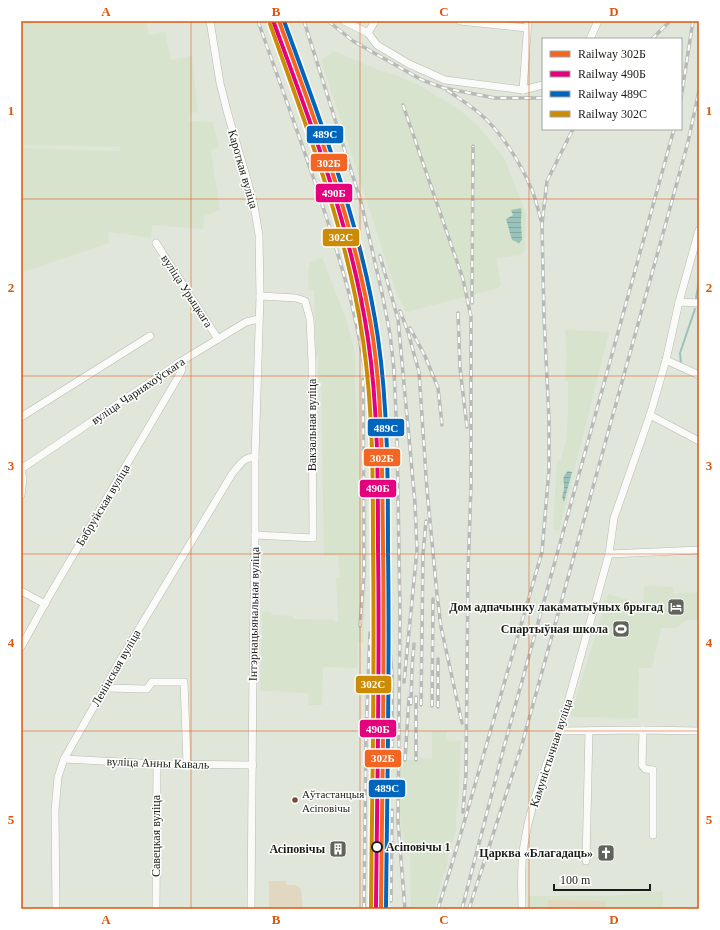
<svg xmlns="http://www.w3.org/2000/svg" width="720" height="930" viewBox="0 0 720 930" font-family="'Times New Roman',serif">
	<defs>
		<pattern id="water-rules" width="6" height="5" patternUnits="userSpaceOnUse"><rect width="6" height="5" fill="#99c2ba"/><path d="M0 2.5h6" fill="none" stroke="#83a69f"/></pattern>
	</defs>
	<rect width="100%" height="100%" fill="#e0e6da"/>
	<!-- built -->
	<g fill="#d8e3ce">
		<polygon points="21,21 146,21 149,35 165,32 171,60 192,56 198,112 190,113 189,121 213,122 219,147 212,149 211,152 220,210 204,216 203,229 152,225 151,238 108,232 109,243 29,270 21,271 21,148 120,151 120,147 21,145"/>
		<polygon points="334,51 383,72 385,71 417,84 458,109 477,124 505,160 526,214 525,249 522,255 496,258 501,285 498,288 407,312 398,298 321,60"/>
		<polygon points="322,257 346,319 353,344 356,368 355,379 359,465 358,487 367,488 367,565 363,643 357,643 358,658 357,667 355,668 323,667 322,705 309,705 308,693 260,691 262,612 270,612 272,615 293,616 293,619 335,620 335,622 338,622 336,578 340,578 338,555 324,556 321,382 318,381 318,357 316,356 314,290 309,290 308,272 310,263"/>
		<polygon points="565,330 609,332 559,531 553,529 557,461 561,460 566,440 568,414 568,381 565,381 567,351 566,350"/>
		<polygon points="644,586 673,587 673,594 699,592 699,620 686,620 677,628 661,628 652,668 639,668 638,718 570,717 608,594 643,604"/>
		<polygon points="432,731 447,731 446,740 461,741 458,804 456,811 456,831 453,841 450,843 446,872 444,873 434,909 411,909 410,853 405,854 400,818 400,760 420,760 420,758 432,758"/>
		<polygon points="663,891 663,909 529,909 529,896 611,896"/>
	</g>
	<!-- green -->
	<g fill="#e2d7c0">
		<polygon points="269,881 286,881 287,885 295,885 301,889 303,909 269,909"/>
		<polygon points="548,900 605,901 606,909 548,909"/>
	</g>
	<!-- water -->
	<g fill="url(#water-rules)">
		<path d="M521,208C522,213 521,216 521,222C521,228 522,234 522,240L519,243L512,240L506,219L513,215L511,210Z"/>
		<path d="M568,471L572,472L564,502C561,496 563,495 564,489C565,480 560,480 568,471Z"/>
	</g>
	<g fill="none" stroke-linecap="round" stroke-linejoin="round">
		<!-- stream -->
		<g stroke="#99c2ba" stroke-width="2">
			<polyline points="696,298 699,282"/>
			<polyline points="681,364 680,353 695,309"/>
		</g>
		<!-- minor casing -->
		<g stroke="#b6bbb1" stroke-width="8">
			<g id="minor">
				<polyline points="210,21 220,83 227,111 253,200 259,235 260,296 255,457 255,535 253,665 251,909"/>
				<polyline points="344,21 368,33 377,45 409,64 445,80 523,90 543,85"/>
				<polyline points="460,21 527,28"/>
				<polyline points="368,33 375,21"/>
				<polyline points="590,39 598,21"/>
				<polyline points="523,90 528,21"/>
				<polyline points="156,243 218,339"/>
				<polyline points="679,302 699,303"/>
				<polyline points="666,360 699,375"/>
				<polyline points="650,415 699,441"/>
				<polyline points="21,417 150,336"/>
				<polyline points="21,469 180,362 246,322 259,319"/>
				<polyline points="21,470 23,479 21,495"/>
				<polyline points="255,535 313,538 312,362 310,319 305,301 296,298 260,296"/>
				<polyline points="609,554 699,550"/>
				<polyline points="21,591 45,604"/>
				<polyline points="21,647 48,598 180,374 182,369 180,362"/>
				<polyline points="106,688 147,689 152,682 184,682 187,764"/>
				<polyline points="643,730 642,765 645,769 653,770 653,835"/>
				<polyline points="560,731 643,730 699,731"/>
				<polyline points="64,759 157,764 253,765"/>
				<polyline points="586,861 589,731"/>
				<path d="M56,909L55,811L58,777L64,759L125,652L232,474C240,465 243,457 255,457"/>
				<polyline points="156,909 157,764"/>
				<path d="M522,909C522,888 520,866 524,845C530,806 544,767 560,731L609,554L614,518L650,415L666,360L679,302L699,230"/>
			</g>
		</g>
		<!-- minor -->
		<use href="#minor" stroke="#fafbf9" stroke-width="7"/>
		<!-- rail casing -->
		<g stroke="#b8bab6" stroke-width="3.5">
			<g id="rail">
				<path d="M258,21C289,109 322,196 347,286C356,318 362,351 367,384"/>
				<polyline points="273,21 318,147 350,248 362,309 371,371 377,466 373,909"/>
				<polyline points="304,21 361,202 382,293 390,334 394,370 397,437 400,612 398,822 405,909"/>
				<polyline points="328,21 353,41 422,80 444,88 495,98 543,98"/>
				<polyline points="652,39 670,21"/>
				<path d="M447,90C457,97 468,104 478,112C501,131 520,162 532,190C536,200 538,210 541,220"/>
				<polyline points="681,98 693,21"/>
				<polyline points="403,105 463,279 471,317 471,485 468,573 466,773 463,812"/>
				<polyline points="380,256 398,319 415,503 417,550 404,682"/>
				<polyline points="472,303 473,146"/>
				<polyline points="400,311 408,332 419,372 427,490 437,594 441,627 462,723"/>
				<polyline points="458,313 460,368 467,427"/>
				<polyline points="410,328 425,356 438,388 442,425"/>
				<polyline points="384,573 392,676 392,762"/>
				<polyline points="360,626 364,573 363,379"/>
				<polyline points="416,697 416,760"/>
				<polyline points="411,704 412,668 414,644"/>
				<polyline points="421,705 423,554 426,521"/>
				<polyline points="432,706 433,599"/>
				<polyline points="438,707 438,659"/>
				<polyline points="405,760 409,698"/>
				<polyline points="386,819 387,755"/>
				<polyline points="391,901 392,810"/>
				<polyline points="364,909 366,734 370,633"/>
				<polyline points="386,909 386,893"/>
				<polyline points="438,909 457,847 542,552 549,470 549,420 544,316 542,224 547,181 573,129"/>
				<polyline points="462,909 505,743 674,129"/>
				<polyline points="469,909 521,748 678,179 688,142 699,91"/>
			</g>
		</g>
		<!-- rail -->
		<use href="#rail" stroke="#fff" stroke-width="2" stroke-dasharray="6" stroke-linecap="butt"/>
		<!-- rail-1 casing -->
		<g stroke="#fff" stroke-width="7">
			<path id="rail-1" d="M279,21C317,125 356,228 373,338C383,406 382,477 383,546C385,667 382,788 381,909"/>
		</g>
		<!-- rail-2 casing -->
		<g stroke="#fff" stroke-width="7">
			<path id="rail-2" d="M274,23C312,126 352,230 368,339C378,407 378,478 378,547C380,668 377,788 376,909"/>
		</g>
		<!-- rail-3 casing -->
		<g stroke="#fff" stroke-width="7">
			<path id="rail-3" d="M284,21C322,125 362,228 378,338C388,408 388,480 388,551C390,670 387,790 386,909"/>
		</g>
		<!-- rail-4 casing -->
		<g stroke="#fff" stroke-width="7">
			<path id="rail-4" d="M270,24C307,128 347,231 363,340C373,408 373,479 373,547C375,668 372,788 371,909"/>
		</g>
		<!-- rail-1 -->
		<use href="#rail-1" stroke="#f26522" stroke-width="4"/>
		<!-- rail-2 -->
		<use href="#rail-2" stroke="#e5007d" stroke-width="4"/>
		<!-- rail-3 -->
		<use href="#rail-3" stroke="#0065bd" stroke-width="4"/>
		<!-- rail-4 -->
		<use href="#rail-4" stroke="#cb8b04" stroke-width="4"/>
	</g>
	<!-- grid -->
	<path fill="none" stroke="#de560c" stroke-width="1" stroke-opacity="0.55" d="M191,21V909M360,21V909M529,21V909M21,199H699M21,376H699M21,554H699M21,731H699"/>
	<!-- icons -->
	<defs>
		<g id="hotel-square" transform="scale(0.9)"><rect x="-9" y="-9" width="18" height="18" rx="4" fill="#5f635b" stroke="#fff"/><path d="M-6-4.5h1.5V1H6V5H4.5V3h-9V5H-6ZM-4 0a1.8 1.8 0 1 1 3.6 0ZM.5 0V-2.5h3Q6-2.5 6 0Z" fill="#fff"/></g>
		<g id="stadium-square" transform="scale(0.9)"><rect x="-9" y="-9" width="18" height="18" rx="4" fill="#5f635b" stroke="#fff"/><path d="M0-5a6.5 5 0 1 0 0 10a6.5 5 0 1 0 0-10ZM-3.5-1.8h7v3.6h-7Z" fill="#fff"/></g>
		<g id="building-square" transform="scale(0.9)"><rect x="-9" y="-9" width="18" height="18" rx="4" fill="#5f635b" stroke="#fff"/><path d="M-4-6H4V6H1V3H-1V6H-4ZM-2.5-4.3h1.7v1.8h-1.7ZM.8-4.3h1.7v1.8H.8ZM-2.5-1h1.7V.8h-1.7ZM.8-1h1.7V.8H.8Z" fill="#fff"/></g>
		<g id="church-square" transform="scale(0.9)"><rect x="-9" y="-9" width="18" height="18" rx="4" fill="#5f635b" stroke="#fff"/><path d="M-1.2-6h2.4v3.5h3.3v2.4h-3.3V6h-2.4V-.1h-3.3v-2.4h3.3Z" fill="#fff"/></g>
	</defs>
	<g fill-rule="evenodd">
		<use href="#hotel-square" x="676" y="607"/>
		<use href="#stadium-square" x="621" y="629"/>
		<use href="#building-square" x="338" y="849"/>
		<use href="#church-square" x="606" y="853"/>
	</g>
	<!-- markers -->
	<circle fill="#7a4b2a" stroke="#fff" stroke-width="1.5" cx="295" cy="800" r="3.5"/>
	<circle fill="#fff" stroke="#191d16" stroke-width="2" cx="377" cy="847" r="5"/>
	<g text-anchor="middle" stroke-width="3" stroke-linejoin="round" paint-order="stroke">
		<!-- bus labels -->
		<g font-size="11" fill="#191d16" stroke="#fff" text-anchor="start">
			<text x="302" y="798">Аўтастанцыя<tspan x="302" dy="14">Асіповічы</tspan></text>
		</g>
		<!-- street labels -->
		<g font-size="12" fill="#191d16" stroke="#fff">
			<text transform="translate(243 169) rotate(74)" y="4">Кароткая вуліца</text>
			<text transform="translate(187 291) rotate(57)" y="4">вуліца Урыцкага</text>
			<text transform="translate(138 391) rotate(-34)" y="4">вуліца Чарняхоўскага</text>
			<text transform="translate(312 425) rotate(-90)" y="4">Вакзальная вуліца</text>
			<text transform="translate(103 505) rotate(-59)" y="4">Бабруйская вуліца</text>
			<text transform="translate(254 614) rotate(-89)" y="4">Інтэрнацыянальная вуліца</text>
			<text transform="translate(116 668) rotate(-60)" y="4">Ленінская вуліца</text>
			<text transform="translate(551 753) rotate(-72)" y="4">Камуністычная вуліца</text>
			<text transform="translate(158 763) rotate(2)" y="4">вуліца Анны Каваль</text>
			<text transform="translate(156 836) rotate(-90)" y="4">Савецкая вуліца</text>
		</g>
		<!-- poi labels -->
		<g font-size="12" font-weight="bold" fill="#191d16" stroke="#fff" text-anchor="end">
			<text x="663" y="611">Дом адпачынку лакаматыўных брыгад</text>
			<text x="608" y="633">Спартыўная школа</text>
			<text x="325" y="853">Асіповічы</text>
			<text x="593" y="857">Царква «Благадаць»</text>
		</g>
		<!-- stop labels -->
		<g font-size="12" font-weight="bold" fill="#191d16" stroke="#fff" text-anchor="start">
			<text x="386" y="851">Асіповічы 1</text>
		</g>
	</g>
	<g stroke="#fff" stroke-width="1.5">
		<rect x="306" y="125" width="38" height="19" rx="4" fill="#0065bd"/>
		<rect x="310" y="153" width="38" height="19" rx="4" fill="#f26522"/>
		<rect x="315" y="183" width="38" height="20" rx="4" fill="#e5007d"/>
		<rect x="322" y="228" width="38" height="19" rx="4" fill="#cb8b04"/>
		<rect x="367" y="418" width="38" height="19" rx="4" fill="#0065bd"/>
		<rect x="363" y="448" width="38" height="19" rx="4" fill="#f26522"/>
		<rect x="359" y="479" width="38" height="19" rx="4" fill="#e5007d"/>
		<rect x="355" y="675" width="37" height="19" rx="4" fill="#cb8b04"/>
		<rect x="359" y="719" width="38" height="19" rx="4" fill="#e5007d"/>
		<rect x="364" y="749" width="38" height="19" rx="4" fill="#f26522"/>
		<rect x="368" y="779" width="38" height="19" rx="4" fill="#0065bd"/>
	</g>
	<g font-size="11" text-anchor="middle" font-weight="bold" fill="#fff">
		<text x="325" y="138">489С</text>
		<text x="329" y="167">302Б</text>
		<text x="334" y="197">490Б</text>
		<text x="341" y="241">302С</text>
		<text x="386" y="432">489С</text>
		<text x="382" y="462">302Б</text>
		<text x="378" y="492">490Б</text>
		<text x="373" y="688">302С</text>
		<text x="378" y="733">490Б</text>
		<text x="383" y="762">302Б</text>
		<text x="387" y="792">489С</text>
	</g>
	<!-- border -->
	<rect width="720" height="930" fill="none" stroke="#ffffff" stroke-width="44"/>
	<!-- legend -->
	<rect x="542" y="38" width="140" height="92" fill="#ffffff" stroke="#a3a5a2"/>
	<rect x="550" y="51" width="20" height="6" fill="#f26522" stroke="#a3a5a2"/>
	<text x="578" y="58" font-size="12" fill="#191d16">Railway 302Б</text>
	<rect x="550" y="71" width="20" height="6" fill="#e5007d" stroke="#a3a5a2"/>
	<text x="578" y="78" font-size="12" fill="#191d16">Railway 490Б</text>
	<rect x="550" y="91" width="20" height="6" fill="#0065bd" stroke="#a3a5a2"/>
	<text x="578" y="98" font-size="12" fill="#191d16">Railway 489С</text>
	<rect x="550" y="111" width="20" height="6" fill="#cb8b04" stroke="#a3a5a2"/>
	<text x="578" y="118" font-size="12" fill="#191d16">Railway 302С</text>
	<!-- scale -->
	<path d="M554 884v6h96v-6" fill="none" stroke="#191d16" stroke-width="2"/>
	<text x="560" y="884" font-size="12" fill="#191d16" stroke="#ffffff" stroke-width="3" paint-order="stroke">100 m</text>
	<rect x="22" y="22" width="676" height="886" fill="none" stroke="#de560c" stroke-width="1.5"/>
	<g font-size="13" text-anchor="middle" font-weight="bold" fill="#de560c">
		<text x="106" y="16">A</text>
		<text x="276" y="16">B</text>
		<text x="444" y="16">C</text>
		<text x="614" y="16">D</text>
		<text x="11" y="115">1</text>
		<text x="709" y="115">1</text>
		<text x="11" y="292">2</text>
		<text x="709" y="292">2</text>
		<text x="11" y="470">3</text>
		<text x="709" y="470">3</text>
		<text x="11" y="647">4</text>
		<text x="709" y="647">4</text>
		<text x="11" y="824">5</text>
		<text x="709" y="824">5</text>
		<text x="106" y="924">A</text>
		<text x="276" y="924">B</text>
		<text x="444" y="924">C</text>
		<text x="614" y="924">D</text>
	</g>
</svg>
